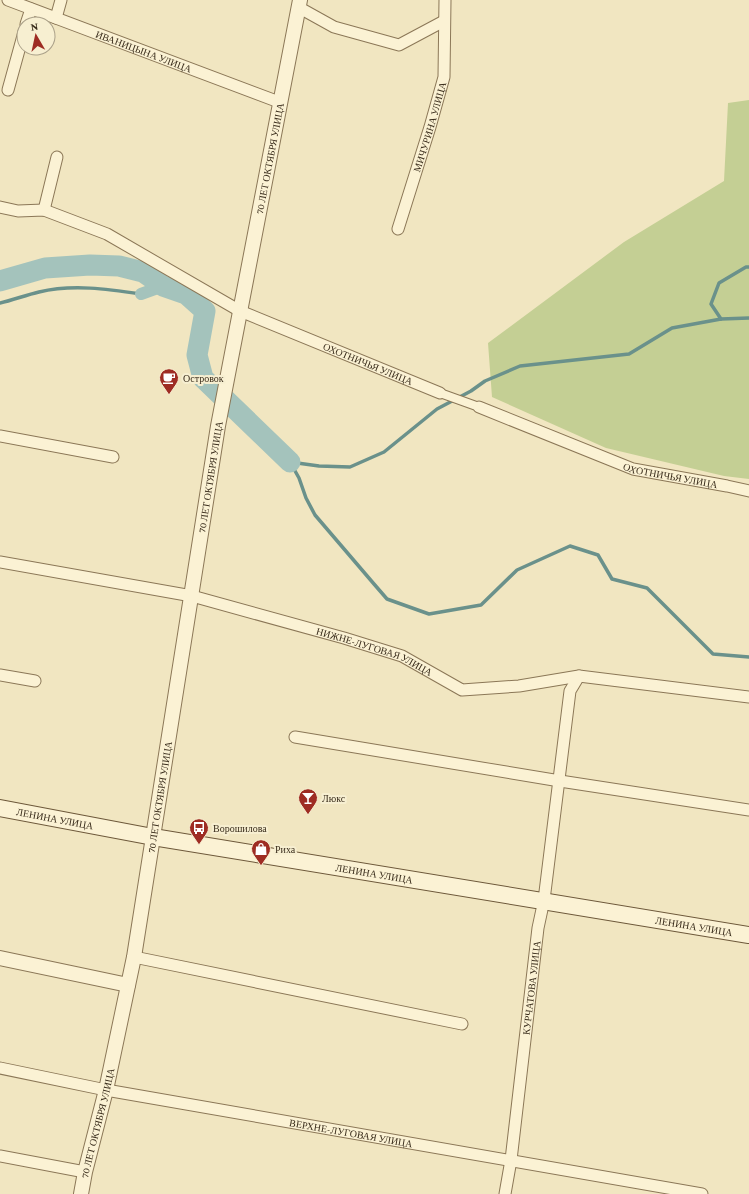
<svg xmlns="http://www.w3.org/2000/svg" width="749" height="1194" viewBox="0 0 749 1194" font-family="'Crimson Pro',serif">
	<rect width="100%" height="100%" fill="#f1e6c1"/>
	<!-- green -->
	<polygon fill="#c4cf94" points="749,100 749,479 724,476 606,448 492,397 488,343 624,242 724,181 728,103"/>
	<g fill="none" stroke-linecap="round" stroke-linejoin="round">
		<!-- stream -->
		<g stroke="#6a918b" stroke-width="3.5">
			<path d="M0,303C13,300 26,295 39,292C72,284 108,289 141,294"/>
			<polyline points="721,319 711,304 719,283 746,267 749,267"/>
			<polyline points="290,462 299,478 306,498 315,515 374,584 387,599 429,614 481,605 517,570 570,546 598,555 612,579 647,588 713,654 749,657"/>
			<polyline points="290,462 319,466 350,467 384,452 437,409 471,391 485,381 520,366 629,354 672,328 721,319 749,318"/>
		</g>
		<!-- canal -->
		<polyline stroke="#a4c3bc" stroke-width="12" points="141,294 163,286"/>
		<!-- river -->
		<polyline stroke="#a4c3bc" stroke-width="21" points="0,281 45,268 90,265 119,266 143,272 163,286 186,294 205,311 197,355 203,378 290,462"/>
		<!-- pedestrian casing -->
		<g stroke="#8b7757" stroke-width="10">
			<polyline id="pedestrian" points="440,393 479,407"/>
		</g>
		<!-- minor casing -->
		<g stroke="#8b7757" stroke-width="13">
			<g id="minor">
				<path id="s1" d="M8,0L279,102"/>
				<polyline points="298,7 334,27 399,45 444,21"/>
				<polyline points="56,18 61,0"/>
				<polyline points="26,24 31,9"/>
				<polyline points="8,90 24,32"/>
				<path id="s2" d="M0,207L18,211L44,210L107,234L240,311L440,393"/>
				<polyline points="44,210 57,157"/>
				<path id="s3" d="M398,229L430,127L444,77L445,0"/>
				<path id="s4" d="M479,407L633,469L727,486L749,491"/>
				<polyline points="0,436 113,457"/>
				<path id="s5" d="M0,562L192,596L344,638L402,656L462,690L519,686L579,676L749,697"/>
				<polyline points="0,675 35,681"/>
				<polyline points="295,737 560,781 749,810"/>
				<polyline points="134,957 462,1024"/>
				<path id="s6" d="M0,1068L106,1090L702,1194"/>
				<polyline points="0,1156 85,1172"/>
				<path id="s7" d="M505,1194L511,1160L538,928L544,900L570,691L579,676"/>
			</g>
		</g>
		<!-- tertiary casing -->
		<g stroke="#8b7757" stroke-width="16">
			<g id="tertiary">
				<polyline points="0,958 128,985"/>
				<path id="s8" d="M81,1194L85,1172L106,1090L134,957L218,426L300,0"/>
			</g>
		</g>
		<!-- secondary casing -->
		<g stroke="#6d583a" stroke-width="18">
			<g id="secondary">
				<path id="s9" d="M0,808L153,837L749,935"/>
			</g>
		</g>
		<!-- pedestrian -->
		<use href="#pedestrian" stroke="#fbf2d4" stroke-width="8"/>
		<!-- minor -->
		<use href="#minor" stroke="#fbf2d4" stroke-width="11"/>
		<!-- tertiary -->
		<use href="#tertiary" stroke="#fbf2d4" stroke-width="14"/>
		<!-- secondary -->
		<use href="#secondary" stroke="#fbf2d4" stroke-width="16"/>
	</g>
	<!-- icons -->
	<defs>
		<g id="cafe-pin" transform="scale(1)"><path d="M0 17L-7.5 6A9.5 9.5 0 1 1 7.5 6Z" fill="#9e2c23" stroke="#f7efd1"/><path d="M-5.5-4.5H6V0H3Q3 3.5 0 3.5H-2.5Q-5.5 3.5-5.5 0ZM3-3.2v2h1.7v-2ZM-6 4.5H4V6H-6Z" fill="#fff"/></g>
		<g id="bar-pin" transform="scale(1)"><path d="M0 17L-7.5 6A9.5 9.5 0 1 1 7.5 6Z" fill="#9e2c23" stroke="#f7efd1"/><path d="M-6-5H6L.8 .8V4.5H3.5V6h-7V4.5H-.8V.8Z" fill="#fff"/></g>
		<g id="bus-pin" transform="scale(1)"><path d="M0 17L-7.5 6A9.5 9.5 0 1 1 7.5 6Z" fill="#9e2c23" stroke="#f7efd1"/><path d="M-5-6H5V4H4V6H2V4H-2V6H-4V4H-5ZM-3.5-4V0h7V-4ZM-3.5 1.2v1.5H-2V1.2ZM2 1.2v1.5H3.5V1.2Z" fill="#fff"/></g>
		<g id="shop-pin" transform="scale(1)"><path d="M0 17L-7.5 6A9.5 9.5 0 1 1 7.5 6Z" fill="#9e2c23" stroke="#f7efd1"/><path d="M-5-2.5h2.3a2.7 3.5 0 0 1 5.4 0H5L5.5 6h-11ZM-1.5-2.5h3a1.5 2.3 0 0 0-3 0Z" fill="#fff"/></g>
	</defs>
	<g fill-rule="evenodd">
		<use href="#cafe-pin" x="169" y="378"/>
		<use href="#bar-pin" x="308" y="798"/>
		<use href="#bus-pin" x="199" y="828"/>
		<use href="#shop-pin" x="261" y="849"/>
	</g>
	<g text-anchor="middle" stroke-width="4" stroke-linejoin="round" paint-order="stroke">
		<!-- street labels -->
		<g font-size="10" fill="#3a2d1c" stroke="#f7efd1">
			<text dy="4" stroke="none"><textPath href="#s1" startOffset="145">ИВАНИЦЫНА УЛИЦА</textPath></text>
			<text dy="4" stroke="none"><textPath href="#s3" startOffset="107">МИЧУРИНА УЛИЦА</textPath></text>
			<text dy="4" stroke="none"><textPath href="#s8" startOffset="1053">70 ЛЕТ ОКТЯБРЯ УЛИЦА</textPath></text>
			<text dy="4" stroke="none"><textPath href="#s2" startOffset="404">ОХОТНИЧЬЯ УЛИЦА</textPath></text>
			<text dy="4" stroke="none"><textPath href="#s4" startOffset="204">ОХОТНИЧЬЯ УЛИЦА</textPath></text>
			<text dy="4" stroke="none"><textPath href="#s8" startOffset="729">70 ЛЕТ ОКТЯБРЯ УЛИЦА</textPath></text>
			<text dy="4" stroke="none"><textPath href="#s5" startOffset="386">НИЖНЕ-ЛУГОВАЯ УЛИЦА</textPath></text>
			<text dy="4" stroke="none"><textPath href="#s8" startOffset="405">70 ЛЕТ ОКТЯБРЯ УЛИЦА</textPath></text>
			<text dy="4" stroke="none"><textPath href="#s9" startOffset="56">ЛЕНИНА УЛИЦА</textPath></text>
			<text dy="4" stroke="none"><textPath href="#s9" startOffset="380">ЛЕНИНА УЛИЦА</textPath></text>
			<text dy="4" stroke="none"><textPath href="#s9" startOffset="704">ЛЕНИНА УЛИЦА</textPath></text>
			<text dy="4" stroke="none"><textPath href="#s7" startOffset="208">КУРЧАТОВА УЛИЦА</textPath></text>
			<text dy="4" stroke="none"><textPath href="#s8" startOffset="73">70 ЛЕТ ОКТЯБРЯ УЛИЦА</textPath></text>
			<text dy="4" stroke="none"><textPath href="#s6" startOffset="357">ВЕРХНЕ-ЛУГОВАЯ УЛИЦА</textPath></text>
		</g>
		<!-- poi labels -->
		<g font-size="10" fill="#3a2d1c" stroke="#f7efd1" text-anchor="start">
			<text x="183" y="382">Островок</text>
			<text x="322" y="802">Люкс</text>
			<text x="213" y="832">Ворошилова</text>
			<text x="275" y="853">Риха</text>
		</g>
	</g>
	<!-- north arrow -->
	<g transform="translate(36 36) rotate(351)"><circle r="19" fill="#f7efd1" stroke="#aba189"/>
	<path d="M0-3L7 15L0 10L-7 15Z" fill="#9e2c23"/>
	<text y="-6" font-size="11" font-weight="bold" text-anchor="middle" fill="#3a2d1c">N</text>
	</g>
</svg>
